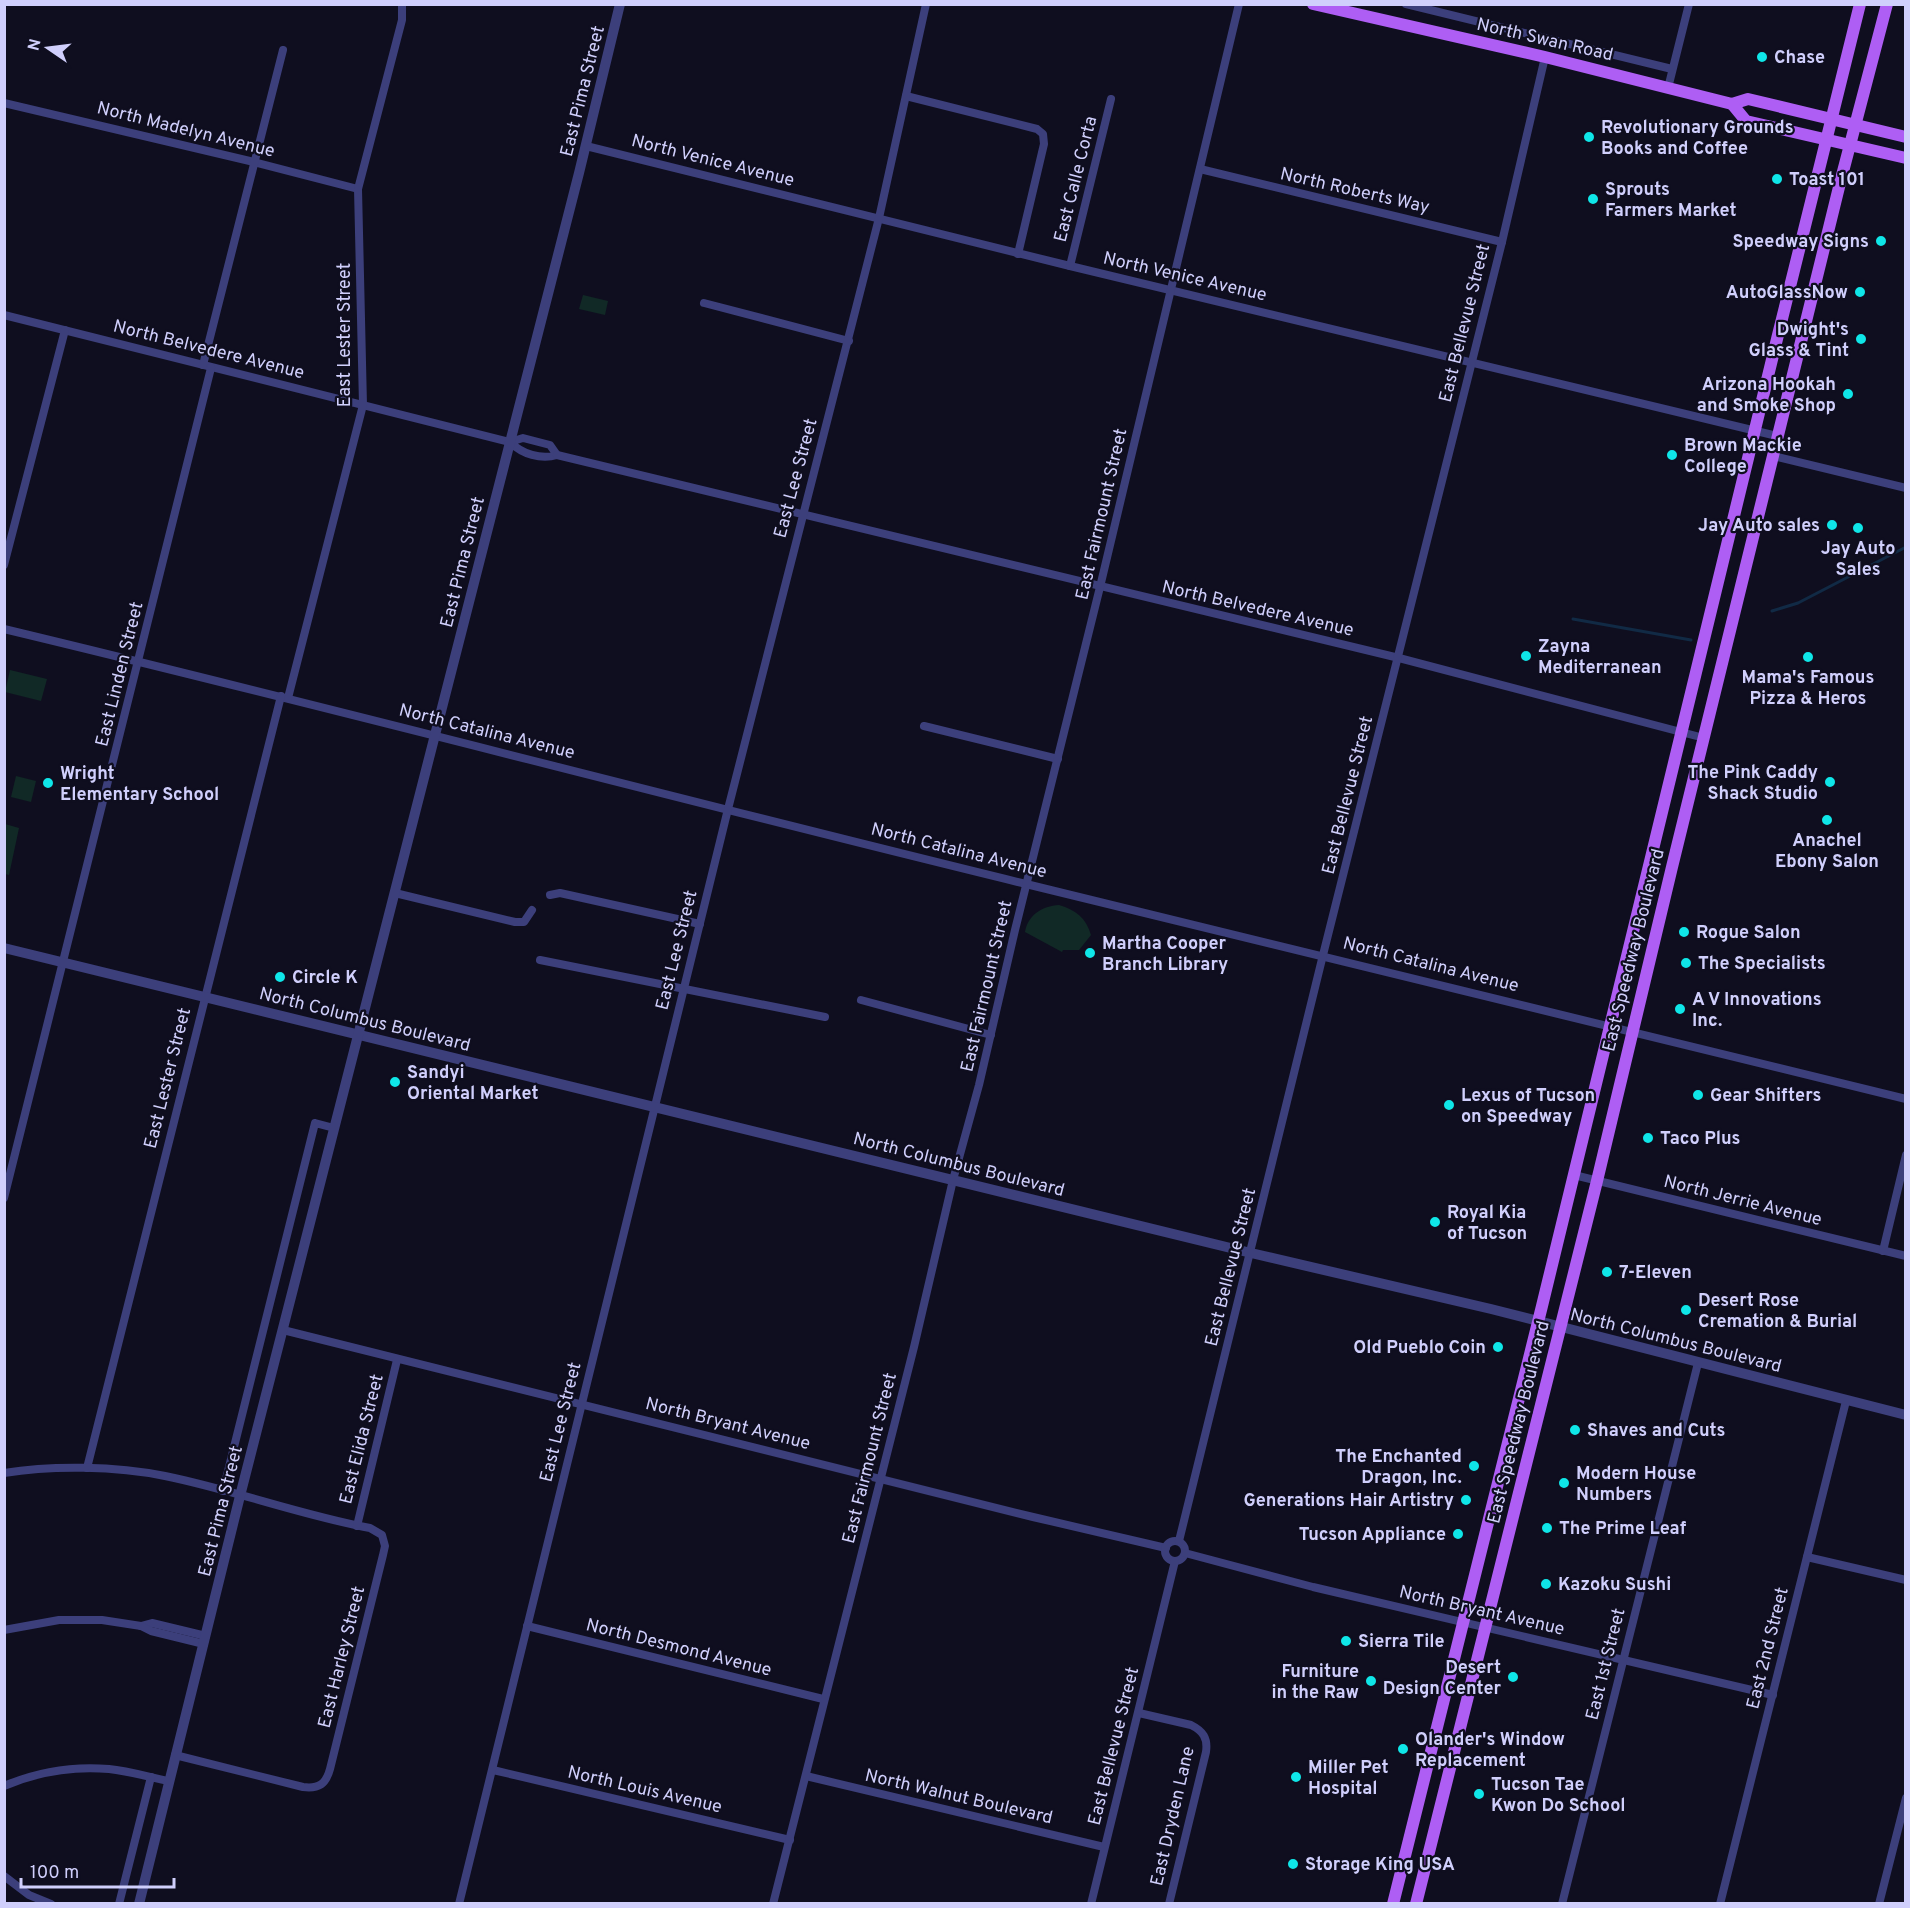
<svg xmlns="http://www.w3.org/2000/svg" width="1910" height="1908" viewBox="0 0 1910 1908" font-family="Overpass,sans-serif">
	<rect width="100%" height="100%" fill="#0f0e1f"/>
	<!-- green -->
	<g fill="#112926">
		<polygon points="583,295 608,301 605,315 579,309"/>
		<polygon points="10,670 47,679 41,701 5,692"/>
		<polygon points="16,776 36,781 31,802 11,797"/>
		<polygon points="5,824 19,828 9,875 5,874"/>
		<path d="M1059,905C1076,910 1086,918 1091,935L1079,950H1063L1062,952L1025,932C1028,915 1042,906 1059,905Z"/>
	</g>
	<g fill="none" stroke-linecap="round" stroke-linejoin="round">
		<!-- stream -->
		<g stroke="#112a45" stroke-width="3">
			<polyline points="1772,611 1798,603 1906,547"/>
			<polyline points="1573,619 1691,640"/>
		</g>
		<!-- minor -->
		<g stroke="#3c3f7b" stroke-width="8">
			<polyline points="1406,4 1672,69"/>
			<polyline points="1668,88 1689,4"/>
			<polyline points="906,96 1037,129 1043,134 1044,144 1018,254"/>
			<polyline points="4,103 254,162 358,189"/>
			<polyline points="586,146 1070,266 1777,436"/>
			<polyline points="1200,169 1502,242"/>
			<polyline points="1070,266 1111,99"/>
			<polyline points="704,303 849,341"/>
			<polyline points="4,315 510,442"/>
			<polyline points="203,365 283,50"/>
			<path d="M523,438L550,445L557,455C541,460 522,454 510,442Z"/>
			<polyline points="557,455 1399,658 1704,738"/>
			<polyline points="1773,456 1906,488"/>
			<polyline points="4,565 65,330"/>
			<path d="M4,629C346,711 685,801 1026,884C1319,956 1613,1025 1906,1099"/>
			<polyline points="288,698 363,405 358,189 402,20 402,4"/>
			<polyline points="924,726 1058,759"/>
			<polyline points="395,893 515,922 524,922 532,910"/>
			<polyline points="550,895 560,893 700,924"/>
			<polyline points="540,960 825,1017"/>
			<polyline points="861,1000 991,1035"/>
			<polyline points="1574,1175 1906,1256"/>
			<polyline points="4,1198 211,368"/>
			<polyline points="1883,1251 1906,1155"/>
			<polyline points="283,1330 1033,1517 1166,1548"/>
			<polyline points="87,1468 281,696"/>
			<path d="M4,1473C53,1465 116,1466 165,1476C234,1490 300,1515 370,1528L382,1535L385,1546L383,1555L330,1769C326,1784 319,1789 303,1787L175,1755"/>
			<polyline points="223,1491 315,1123 334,1128"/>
			<polyline points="357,1526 397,1360"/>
			<circle cx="1175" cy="1551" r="10"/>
			<polyline points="1179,1541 1323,955 1502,242 1545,57"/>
			<polyline points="1185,1553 1313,1587 1773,1695"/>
			<polyline points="1807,1557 1906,1580"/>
			<polyline points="141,1626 152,1623 206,1636"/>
			<polyline points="527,1626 823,1699"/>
			<polyline points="4,1630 59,1620 102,1620 141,1626 151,1631 204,1644"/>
			<path d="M1139,1713L1191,1725C1203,1731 1208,1738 1206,1752L1169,1904"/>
			<polyline points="493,1770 790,1840"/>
			<polyline points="806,1776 1104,1847"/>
			<path d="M4,1786C37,1772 74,1766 109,1769C129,1771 149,1777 169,1781"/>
			<polyline points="4,1876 29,1895 51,1904"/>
			<polyline points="119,1904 151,1777"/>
			<polyline points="459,1904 728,809 879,218 926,4"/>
			<polyline points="773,1904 914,1347 953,1180 979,1085 1015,930 1100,587 1239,4"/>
			<polyline points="1091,1904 1175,1561"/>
			<polyline points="1562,1904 1698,1363"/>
			<polyline points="1720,1904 1846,1401"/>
			<polyline points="1879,1904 1906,1798"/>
		</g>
		<!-- tertiary -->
		<g stroke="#3c3f7b" stroke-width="10">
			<polyline points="4,948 1251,1253 1491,1309 1906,1415"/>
			<polyline points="139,1904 240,1496 579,173 620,4"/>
		</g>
		<!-- primary -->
		<g stroke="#ae5ef4" stroke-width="12">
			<polyline points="1313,4 1545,57 1732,104 1748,99 1906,137"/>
			<polyline points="1732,104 1746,121 1906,158"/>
			<polyline points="1393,1904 1542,1306 1777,339 1860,4"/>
			<polyline points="1416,1904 1597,1181 1672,867 1840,183 1887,4"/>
		</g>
	</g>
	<!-- markers -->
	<g fill="#0fe6e8" stroke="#0f0e1f" stroke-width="2">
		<circle cx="1762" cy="57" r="6"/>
		<circle cx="1589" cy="137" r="6"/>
		<circle cx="1777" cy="179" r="6"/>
		<circle cx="1593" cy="199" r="6"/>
		<circle cx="1881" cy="241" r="6"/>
		<circle cx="1860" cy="292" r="6"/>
		<circle cx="1861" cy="339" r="6"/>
		<circle cx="1848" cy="394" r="6"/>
		<circle cx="1672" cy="455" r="6"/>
		<circle cx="1832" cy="525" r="6"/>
		<circle cx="1858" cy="528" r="6"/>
		<circle cx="1526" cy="656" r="6"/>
		<circle cx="1808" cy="657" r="6"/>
		<circle cx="1830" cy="782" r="6"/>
		<circle cx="48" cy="783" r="6"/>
		<circle cx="1827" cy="820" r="6"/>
		<circle cx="1684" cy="932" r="6"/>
		<circle cx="1090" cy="953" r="6"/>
		<circle cx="1686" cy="963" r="6"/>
		<circle cx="280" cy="977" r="6"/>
		<circle cx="1680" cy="1009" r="6"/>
		<circle cx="395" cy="1082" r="6"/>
		<circle cx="1698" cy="1095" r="6"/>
		<circle cx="1449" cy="1105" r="6"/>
		<circle cx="1648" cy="1138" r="6"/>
		<circle cx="1435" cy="1222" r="6"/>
		<circle cx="1607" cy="1272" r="6"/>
		<circle cx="1686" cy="1310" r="6"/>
		<circle cx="1498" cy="1347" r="6"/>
		<circle cx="1575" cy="1430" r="6"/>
		<circle cx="1474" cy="1466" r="6"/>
		<circle cx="1564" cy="1483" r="6"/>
		<circle cx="1466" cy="1500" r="6"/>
		<circle cx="1547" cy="1528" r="6"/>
		<circle cx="1458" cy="1534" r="6"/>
		<circle cx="1546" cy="1584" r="6"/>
		<circle cx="1346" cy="1641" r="6"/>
		<circle cx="1513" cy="1677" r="6"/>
		<circle cx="1371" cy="1681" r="6"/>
		<circle cx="1403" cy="1749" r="6"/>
		<circle cx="1296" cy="1777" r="6"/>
		<circle cx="1479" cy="1794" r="6"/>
		<circle cx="1293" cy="1864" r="6"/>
	</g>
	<g text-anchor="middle" stroke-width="4.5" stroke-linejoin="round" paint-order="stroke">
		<!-- street labels -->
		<g font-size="18" fill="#d0cffc" stroke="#0f0e1f">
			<text transform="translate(1545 39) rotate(13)" y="6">North Swan Road</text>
			<text transform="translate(582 91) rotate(-76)" y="6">East Pima Street</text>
			<text transform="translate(186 129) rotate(14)" y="6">North Madelyn Avenue</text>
			<text transform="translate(713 160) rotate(14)" y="6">North Venice Avenue</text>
			<text transform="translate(1075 179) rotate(-76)" y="6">East Calle Corta</text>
			<text transform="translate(1355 190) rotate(13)" y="6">North Roberts Way</text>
			<text transform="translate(1185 276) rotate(13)" y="6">North Venice Avenue</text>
			<text transform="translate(1464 323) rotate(-76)" y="6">East Bellevue Street</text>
			<text transform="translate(344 335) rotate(-90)" y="6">East Lester Street</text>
			<text transform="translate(209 349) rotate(14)" y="6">North Belvedere Avenue</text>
			<text transform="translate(795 478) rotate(-75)" y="6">East Lee Street</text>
			<text transform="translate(1101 514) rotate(-77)" y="6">East Fairmount Street</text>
			<text transform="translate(462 562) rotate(-76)" y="6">East Pima Street</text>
			<text transform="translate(1258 608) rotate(13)" y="6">North Belvedere Avenue</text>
			<text transform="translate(119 674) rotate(-76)" y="6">East Linden Street</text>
			<text transform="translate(487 731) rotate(14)" y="6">North Catalina Avenue</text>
			<text transform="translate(1347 795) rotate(-76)" y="6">East Bellevue Street</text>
			<text transform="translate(959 850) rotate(14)" y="6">North Catalina Avenue</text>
			<text transform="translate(676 950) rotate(-76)" y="6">East Lee Street</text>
			<text transform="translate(1633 950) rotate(-76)" y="6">East Speedway Boulevard</text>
			<text transform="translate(1431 964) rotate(14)" y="6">North Catalina Avenue</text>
			<text transform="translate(986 986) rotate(-77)" y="6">East Fairmount Street</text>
			<text transform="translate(365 1019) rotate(14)" y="6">North Columbus Boulevard</text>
			<text transform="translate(167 1078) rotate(-76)" y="6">East Lester Street</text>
			<text transform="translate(959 1164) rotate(14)" y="6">North Columbus Boulevard</text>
			<text transform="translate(1743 1200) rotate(14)" y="6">North Jerrie Avenue</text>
			<text transform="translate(1230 1267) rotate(-76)" y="6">East Bellevue Street</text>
			<text transform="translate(1676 1340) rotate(14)" y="6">North Columbus Boulevard</text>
			<text transform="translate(560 1422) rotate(-76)" y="6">East Lee Street</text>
			<text transform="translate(1518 1422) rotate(-76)" y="6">East Speedway Boulevard</text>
			<text transform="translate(728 1423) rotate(14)" y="6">North Bryant Avenue</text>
			<text transform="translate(361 1439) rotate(-76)" y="6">East Elida Street</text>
			<text transform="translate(869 1458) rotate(-76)" y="6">East Fairmount Street</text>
			<text transform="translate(220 1511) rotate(-76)" y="6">East Pima Street</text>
			<text transform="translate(1482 1610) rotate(13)" y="6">North Bryant Avenue</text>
			<text transform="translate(679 1647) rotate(14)" y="6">North Desmond Avenue</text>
			<text transform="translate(1767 1648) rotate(-76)" y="6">East 2nd Street</text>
			<text transform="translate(341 1657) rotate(-76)" y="6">East Harley Street</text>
			<text transform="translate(1605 1664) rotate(-76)" y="6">East 1st Street</text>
			<text transform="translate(1113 1746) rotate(-76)" y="6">East Bellevue Street</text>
			<text transform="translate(645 1789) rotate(13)" y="6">North Louis Avenue</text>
			<text transform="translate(959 1796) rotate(13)" y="6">North Walnut Boulevard</text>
			<text transform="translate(1172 1816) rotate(-77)" y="6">East Dryden Lane</text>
		</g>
		<!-- poi labels -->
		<g font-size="18" font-weight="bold" fill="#d0cffc" stroke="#0f0e1f" text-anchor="start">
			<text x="1774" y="63">Chase</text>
			<text x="1601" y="133">Revolutionary Grounds<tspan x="1601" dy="21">Books and Coffee</tspan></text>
			<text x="1789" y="185">Toast 101</text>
			<text x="1605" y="195">Sprouts<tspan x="1605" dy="21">Farmers Market</tspan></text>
			<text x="1869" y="247" text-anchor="end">Speedway Signs</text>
			<text x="1848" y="298" text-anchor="end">AutoGlassNow</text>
			<text x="1849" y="335" text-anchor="end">Dwight's<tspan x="1849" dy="21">Glass &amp; Tint</tspan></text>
			<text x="1836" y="390" text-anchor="end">Arizona Hookah<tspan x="1836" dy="21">and Smoke Shop</tspan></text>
			<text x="1684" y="451">Brown Mackie<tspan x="1684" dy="21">College</tspan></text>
			<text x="1820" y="531" text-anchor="end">Jay Auto sales</text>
			<text x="1858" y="554" text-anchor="middle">Jay Auto<tspan x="1858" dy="21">Sales</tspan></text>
			<text x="1538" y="652">Zayna<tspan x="1538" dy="21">Mediterranean</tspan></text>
			<text x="1808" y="683" text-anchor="middle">Mama's Famous<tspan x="1808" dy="21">Pizza &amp; Heros</tspan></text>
			<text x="1818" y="778" text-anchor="end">The Pink Caddy<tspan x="1818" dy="21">Shack Studio</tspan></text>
			<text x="60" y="779">Wright<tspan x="60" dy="21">Elementary School</tspan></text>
			<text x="1827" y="846" text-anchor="middle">Anachel<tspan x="1827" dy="21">Ebony Salon</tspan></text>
			<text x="1696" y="938">Rogue Salon</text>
			<text x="1102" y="949">Martha Cooper<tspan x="1102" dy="21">Branch Library</tspan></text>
			<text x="1698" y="969">The Specialists</text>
			<text x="292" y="983">Circle K</text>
			<text x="1692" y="1005">A V Innovations<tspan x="1692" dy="21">Inc.</tspan></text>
			<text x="407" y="1078">Sandyi<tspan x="407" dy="21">Oriental Market</tspan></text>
			<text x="1461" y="1101">Lexus of Tucson<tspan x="1461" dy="21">on Speedway</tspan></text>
			<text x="1710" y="1101">Gear Shifters</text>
			<text x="1660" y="1144">Taco Plus</text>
			<text x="1447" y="1218">Royal Kia<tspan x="1447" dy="21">of Tucson</tspan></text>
			<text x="1619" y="1278">7-Eleven</text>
			<text x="1698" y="1306">Desert Rose<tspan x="1698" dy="21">Cremation &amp; Burial</tspan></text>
			<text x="1486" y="1353" text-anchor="end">Old Pueblo Coin</text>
			<text x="1587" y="1436">Shaves and Cuts</text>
			<text x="1462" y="1462" text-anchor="end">The Enchanted<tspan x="1462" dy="21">Dragon, Inc.</tspan></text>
			<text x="1576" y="1479">Modern House<tspan x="1576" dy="21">Numbers</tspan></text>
			<text x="1454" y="1506" text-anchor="end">Generations Hair Artistry</text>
			<text x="1559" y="1534">The Prime Leaf</text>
			<text x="1446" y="1540" text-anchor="end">Tucson Appliance</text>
			<text x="1558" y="1590">Kazoku Sushi</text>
			<text x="1358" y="1647">Sierra Tile</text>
			<text x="1501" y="1673" text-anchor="end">Desert<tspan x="1501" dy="21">Design Center</tspan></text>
			<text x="1359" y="1677" text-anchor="end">Furniture<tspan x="1359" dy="21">in the Raw</tspan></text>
			<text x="1415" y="1745">Olander's Window<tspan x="1415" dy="21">Replacement</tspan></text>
			<text x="1308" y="1773">Miller Pet<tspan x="1308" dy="21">Hospital</tspan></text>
			<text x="1491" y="1790">Tucson Tae<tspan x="1491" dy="21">Kwon Do School</tspan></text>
			<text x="1305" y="1870">Storage King USA</text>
		</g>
	</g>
	<!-- border -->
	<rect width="1910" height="1908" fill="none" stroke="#d0cffc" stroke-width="12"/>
	<!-- north arrow -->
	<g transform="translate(48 48) rotate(284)" stroke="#0f0e1f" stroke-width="4.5" paint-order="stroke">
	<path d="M0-4.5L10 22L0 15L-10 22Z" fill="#d0cffc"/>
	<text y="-9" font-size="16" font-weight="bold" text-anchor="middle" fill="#d0cffc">N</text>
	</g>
	<!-- scale -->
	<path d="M21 1878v9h153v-9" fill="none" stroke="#d0cffc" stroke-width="3"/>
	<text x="30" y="1878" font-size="18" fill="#d0cffc" stroke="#0f0e1f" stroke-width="4.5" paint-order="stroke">100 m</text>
</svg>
